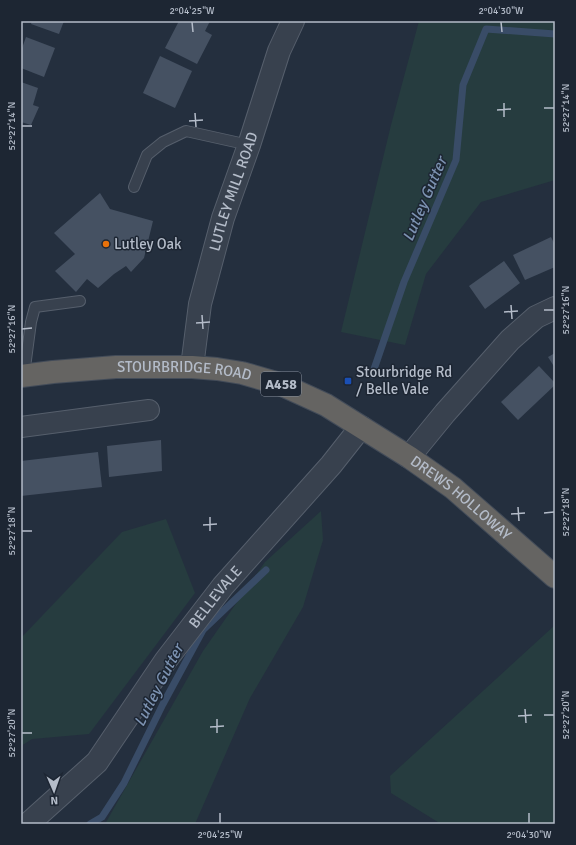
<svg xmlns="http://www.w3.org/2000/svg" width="576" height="845" viewBox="0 0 576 845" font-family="Signika,sans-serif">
	<rect width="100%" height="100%" fill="#242f3e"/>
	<!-- green -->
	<g fill="#263c3f">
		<polygon points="419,21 555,21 555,180 481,202 426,274 405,345 341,332 391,125"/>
		<polygon points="321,511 323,540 303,607 250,698 195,824 105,824 203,651 265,562"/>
		<polygon points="166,519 195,593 89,734 32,739 21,746 21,638 122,532"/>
		<polygon points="555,625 555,824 441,824 391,793 390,776"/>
	</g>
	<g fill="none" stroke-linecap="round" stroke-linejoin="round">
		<!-- stream -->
		<g stroke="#394c67" stroke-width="7">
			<polyline points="372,375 404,282 456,160 463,85 486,29 555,34"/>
			<polyline points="90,824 102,817 124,783 163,704 203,630 266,570"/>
		</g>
	</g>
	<!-- building -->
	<g fill="#455162">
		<polygon points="32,21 64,21 59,34 31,24"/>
		<polygon points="179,21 210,21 205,31 212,35 197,64 165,48"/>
		<polygon points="26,37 55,48 44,77 21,68 21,51"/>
		<polygon points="160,56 192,71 175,108 143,93"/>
		<polygon points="21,82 38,88 33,105 39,107 31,125 21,122"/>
		<polygon points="100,193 110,209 153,221 144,258 131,272 126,266 114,274 98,288 87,279 76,292 55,271 75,254 54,233"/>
		<polygon points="551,237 555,245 555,267 525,280 513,255"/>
		<polygon points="504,261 520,283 485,309 469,286"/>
		<polygon points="555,353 555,368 548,357"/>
		<polygon points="539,366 555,383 555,385 518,420 501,402"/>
		<polygon points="161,440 162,471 109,477 107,446"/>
		<polygon points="98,452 102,487 21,496 21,461"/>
	</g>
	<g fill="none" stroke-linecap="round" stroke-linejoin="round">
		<!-- service casing -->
		<g stroke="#565f6c" stroke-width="12">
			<g id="service">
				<polyline points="134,187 147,155 163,142 186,131 249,145"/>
				<polyline points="24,375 31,322 35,307 80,301"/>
			</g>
		</g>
		<!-- minor casing -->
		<g stroke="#565f6c" stroke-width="22">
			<polyline id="minor" points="21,427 149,410"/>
		</g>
		<!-- tertiary casing -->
		<g stroke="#565f6c" stroke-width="24">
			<g id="tertiary">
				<path id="s1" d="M192,367L200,304L223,218L249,145L279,51L293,21"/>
				<polyline points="409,457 445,413 510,340 536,317 555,308"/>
				<path id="s2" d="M28,824L97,762L166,660L223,586L331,465L361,427"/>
			</g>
		</g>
		<!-- trunk casing -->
		<g stroke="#434c59" stroke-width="24">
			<g id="trunk">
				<path id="s3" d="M21,376L53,372L116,367H192L217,369L242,373L280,384L326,405L409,457L453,488L555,577"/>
			</g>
		</g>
		<!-- service -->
		<use href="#service" stroke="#38414e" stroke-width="10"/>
		<!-- minor -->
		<use href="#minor" stroke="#38414e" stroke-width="20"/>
		<!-- tertiary -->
		<use href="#tertiary" stroke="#38414e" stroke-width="22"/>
		<!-- trunk -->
		<use href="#trunk" stroke="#656462" stroke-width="22"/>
	</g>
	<!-- ticks -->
	<path fill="none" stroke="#b4bcc9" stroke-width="1.5" d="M192,22L193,32M501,22L502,32M504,103V117M544,108H554M497,110L511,109M195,113L196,127M189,121L203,120M22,126H32M511,305L512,319M544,310H554M504,312L518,311M202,315L203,329M196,323L210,322M22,329L32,328M518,507L519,521M544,513L554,512M511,514L525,513M210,517V531M203,525L217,524M22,531H32M525,709L526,723M544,715H554M518,716L532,715M217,719V733M210,727L224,726M22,733H32M220,813V823M529,813V823"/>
	<!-- markers -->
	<circle fill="#e8710a" stroke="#1d2633" stroke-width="1.5" cx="106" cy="244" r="4"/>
	<rect fill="#1a4fb4" stroke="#1d2633" stroke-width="1.5" x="344" y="377" width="8" height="8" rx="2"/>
	<g text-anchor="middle" stroke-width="3" stroke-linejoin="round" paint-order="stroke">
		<!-- shield labels -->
		<rect fill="#1d2633" stroke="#878f9c" stroke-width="1" x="261" y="372" width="40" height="24" rx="3"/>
		<g font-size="14" font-weight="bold" fill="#b4bcc9">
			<text x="281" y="389">A458</text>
		</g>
		<!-- street labels -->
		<g font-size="15" fill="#b4bcc9" stroke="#1d2633">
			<text dy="5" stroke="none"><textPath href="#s1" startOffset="181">LUTLEY MILL ROAD</textPath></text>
			<text dy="5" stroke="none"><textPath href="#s3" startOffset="164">STOURBRIDGE ROAD</textPath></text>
			<text dy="5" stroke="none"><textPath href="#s3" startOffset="476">DREWS HOLLOWAY</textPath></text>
			<text dy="5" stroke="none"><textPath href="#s2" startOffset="296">BELLEVALE</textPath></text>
		</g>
		<!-- poi labels -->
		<g font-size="15" fill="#b4bcc9" stroke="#1d2633" text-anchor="start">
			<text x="114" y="249">Lutley Oak</text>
			<text x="356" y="377">Stourbridge Rd<tspan x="356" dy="17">/ Belle Vale</tspan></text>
		</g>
		<!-- water labels -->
		<g font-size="16" font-style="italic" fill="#7c92b1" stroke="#1d2633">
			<text transform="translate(424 199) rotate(-67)" y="6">Lutley Gutter</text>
			<text transform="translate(158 685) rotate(-63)" y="6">Lutley Gutter</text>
		</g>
	</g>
	<!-- border -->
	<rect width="576" height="845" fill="none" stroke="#1d2633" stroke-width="44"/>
	<!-- north arrow -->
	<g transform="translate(54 791) rotate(178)" stroke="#1d2633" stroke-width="3" paint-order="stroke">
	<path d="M0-3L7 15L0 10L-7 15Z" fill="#b4bcc9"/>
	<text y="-6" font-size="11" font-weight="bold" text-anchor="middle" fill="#b4bcc9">N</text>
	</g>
	<rect x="22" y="22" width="532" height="801" fill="none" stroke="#b4bcc9" stroke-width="1.5"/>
	<g font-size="10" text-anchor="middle" fill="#b4bcc9">
		<text x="192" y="14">2°04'25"W</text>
		<text x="501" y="14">2°04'30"W</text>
		<text transform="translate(565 108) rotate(-90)" y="4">52°27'14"N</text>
		<text transform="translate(11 126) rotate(-90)" y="4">52°27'14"N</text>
		<text transform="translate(565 310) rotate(-90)" y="4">52°27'16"N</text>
		<text transform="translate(11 329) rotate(-90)" y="4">52°27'16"N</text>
		<text transform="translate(565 512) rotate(-90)" y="4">52°27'18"N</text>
		<text transform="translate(11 531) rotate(-90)" y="4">52°27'18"N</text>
		<text transform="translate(565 715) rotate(-90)" y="4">52°27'20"N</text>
		<text transform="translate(11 733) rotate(-90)" y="4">52°27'20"N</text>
		<text x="220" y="838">2°04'25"W</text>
		<text x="529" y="838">2°04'30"W</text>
	</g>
</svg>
